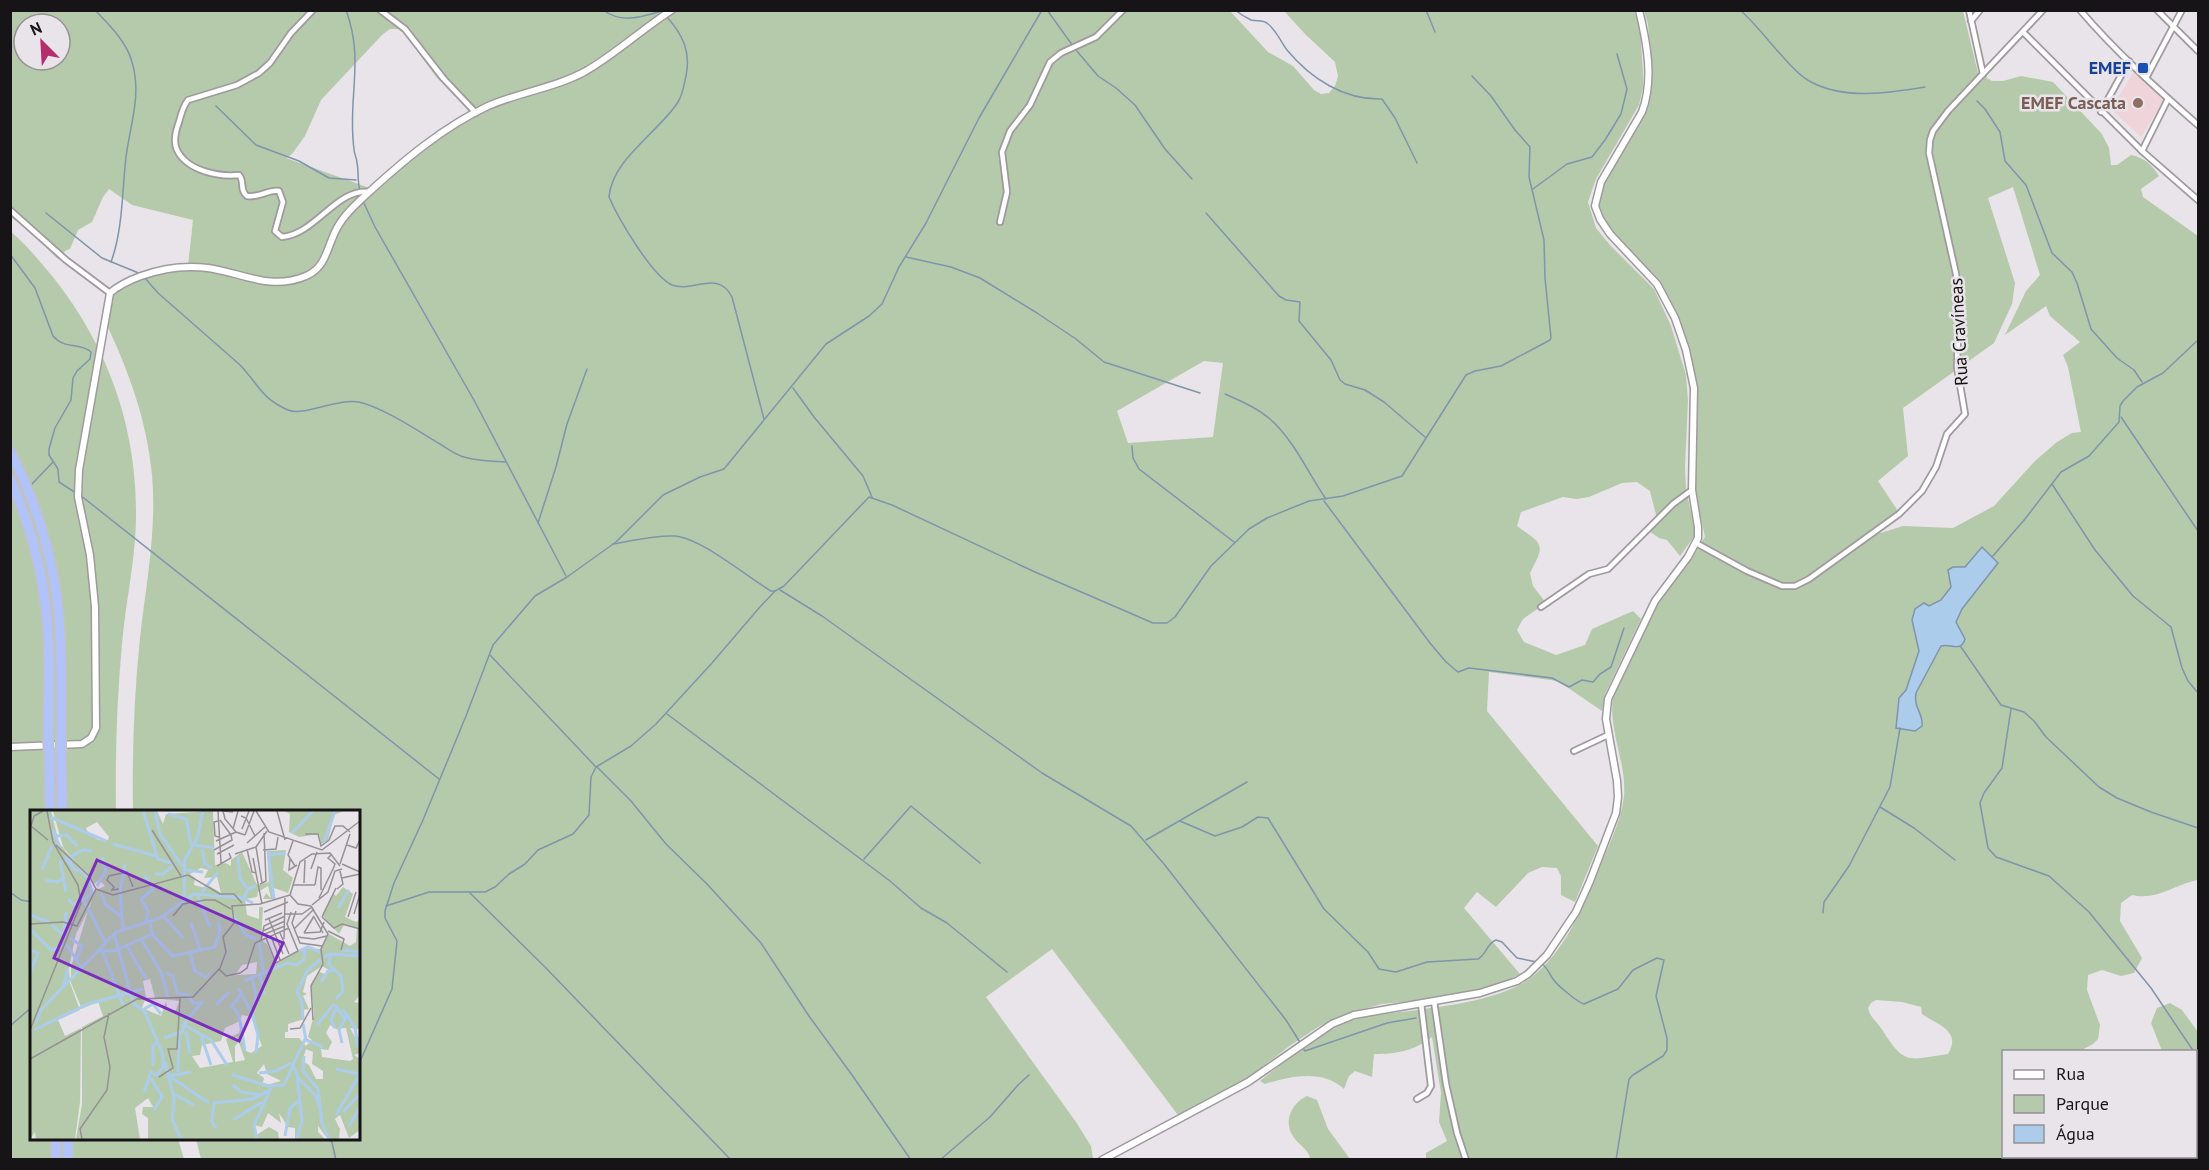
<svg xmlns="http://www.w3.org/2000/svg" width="2209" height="1170" viewBox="0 0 2209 1170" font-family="'PT Sans',sans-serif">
	<rect width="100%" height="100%" fill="#e9e4e9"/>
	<!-- education -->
	<polygon fill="#efd4d9" points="2135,70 2165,98 2141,137 2111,109"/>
	<!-- green -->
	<g fill="#b5caab" fill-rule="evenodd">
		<path d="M10,11H1230L1268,52L1293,66L1314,90L1321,94L1329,93L1335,86L1338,76L1335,62L1306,35L1284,11H1634L1640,26L1643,73V87L1639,105L1596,179L1588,202L1596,228L1610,245L1654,289L1671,326L1686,375L1688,401L1685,467L1686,490L1696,534L1680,556L1667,540L1659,538L1646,529L1657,519L1650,491L1637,482L1622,483L1589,497L1577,499L1563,497L1521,512L1517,526C1543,545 1546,543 1530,573L1533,586L1546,603L1523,619L1517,630L1524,642L1556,655L1585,645L1592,629L1633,611L1641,619L1605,694L1602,711L1558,681L1489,672L1487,711L1598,846L1575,902L1561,895V876L1557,868L1542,867L1528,873L1496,907L1477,892L1464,908L1520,974L1502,983L1475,990L1423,1000L1382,1004L1348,1013L1318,1027L1288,1047L1241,1084L1178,1115L1052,949L986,997L1076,1122L1091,1146L1093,1158L1090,1159H201L196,1139L358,1138V812L133,811C132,754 134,696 140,638C146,584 157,530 152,475C147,421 129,372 106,323C109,313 110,300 116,291C125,278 171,270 188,266L193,220L132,205L109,189L103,197L92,222L78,230L70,249L65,251L58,259L23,225L11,218ZM24,24H60V60H24ZM390,29H398L405,34L437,78L476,113L419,147L375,190L286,158L292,154L305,136L321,100L382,35ZM1204,361L1223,363L1213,437L1128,443L1117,411Z"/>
		<path d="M1644,11H1963L1978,73L1992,81H2003L2021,76L2053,82L2102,134L2109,148L2111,165H2117L2131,155C2145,158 2152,165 2159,176L2141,189L2143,197L2198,236V880C2175,884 2157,901 2132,895L2121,903L2120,921L2142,958L2134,973L2121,976L2102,970L2088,975L2087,990L2100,1025L2098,1039L2093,1044L2080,1051L2004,1052V1156L2016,1157L2017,1159H1426V1153L1447,1141L1439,1122L1441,1093L1432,1037C1414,1051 1397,1054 1374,1054L1372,1077L1355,1071L1349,1076L1344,1089C1323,1069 1290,1076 1265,1084L1260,1081C1288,1059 1317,1033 1351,1021C1375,1013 1399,1013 1423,1009C1455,1005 1506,997 1532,977C1563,952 1580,914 1595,878C1605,852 1621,824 1624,796C1627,763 1608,731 1613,697L1661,598L1705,537L1695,489L1694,466L1697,402L1695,374L1680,323L1661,284L1617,239L1604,223L1598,202L1604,183L1647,108L1652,88V73L1648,24ZM2013,187L2040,275L2026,291L2005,335L2046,306L2050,316L2080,342L2063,355L2068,367L2081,432L2072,433L2057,442L2035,461L1994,506L1953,528L1903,526L1874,535L1870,532L1898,511L1878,481L1908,456L1903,408L1994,343L2012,304L2015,283L1988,198ZM1876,1000L1902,1002L1921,1007L1922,1014C1938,1025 1962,1031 1948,1054C1907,1060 1905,1066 1881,1028C1876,1021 1870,1017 1868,1008L1871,1003Z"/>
		<path d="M10,231C22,241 32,252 42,264C102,333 135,416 136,508C137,554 126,598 122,644C117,699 115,755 116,811L32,812V1138L178,1139L184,1159H11Z"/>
		<polygon points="2170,1003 2182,1010 2198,1032 2198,1136 2196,1135 2196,1052 2162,1051 2151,1023 2157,1008"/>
		<path d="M1307,1096L1317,1100L1328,1129L1350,1159H1310C1309,1149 1298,1145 1293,1136C1283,1121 1292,1103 1307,1096Z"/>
	</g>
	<!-- water -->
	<path fill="#acccec" stroke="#7f95ac" stroke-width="1.5" d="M1982,547L1998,563L1962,609L1956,622L1965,639C1961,653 1950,643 1941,646L1916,693C1913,708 1924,714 1922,726L1915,731L1896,728L1899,698L1906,690L1919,651L1912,620L1915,609L1924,603L1929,606L1941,600L1951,587L1948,570L1953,567H1965Z"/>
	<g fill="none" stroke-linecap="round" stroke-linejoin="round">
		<!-- stream -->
		<g stroke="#7f95ac" stroke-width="1.5">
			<path d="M95,10C109,25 127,42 132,62C142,95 130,125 126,157C122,192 123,229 111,262"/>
			<path d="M346,10C365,61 347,99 354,149C354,154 357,158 357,163C359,172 357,181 360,190"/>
			<path d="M603,10C622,24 641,17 662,11L664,14"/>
			<polyline points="1047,10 1073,46"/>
			<path d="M1235,10C1240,14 1245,17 1251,20C1257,22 1263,19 1268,24C1276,30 1281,42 1287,50C1311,79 1344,100 1382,99L1395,118L1417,163"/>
			<polyline points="1426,10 1435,32"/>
			<path d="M1740,10C1756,24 1769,42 1784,58C1791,66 1801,77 1811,82C1845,100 1889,93 1925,87"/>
			<path d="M667,17C683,35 691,52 686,76C684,84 683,94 678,102C659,132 612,159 609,197C618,218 652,276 672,285C693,293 718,269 732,297L764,419"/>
			<polyline points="1076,50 1098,76 1116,88 1135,105 1165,149 1192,179"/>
			<polyline points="1977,101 1985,109 2000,132 2005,161 2026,185 2052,253 2072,272 2077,283 2091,329 2117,358 2134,370 2142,382"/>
			<polyline points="216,106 256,145 299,161 329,178 356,180"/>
			<polyline points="1533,189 1567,164 1592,157 1605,140 1621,114 1627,89 1617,54"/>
			<polyline points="363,201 375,227 475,402 566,576"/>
			<polyline points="46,213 102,258 141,274"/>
			<polyline points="1206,213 1279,296 1286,300 1300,302 1299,321 1331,360 1340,380 1345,384 1365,390 1384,402 1425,437"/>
			<path d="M10,254L35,288L53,336C65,350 80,342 91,352L90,359L77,371L73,378L71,400L55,428L49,449V455L58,469L59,482L76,493"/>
			<polyline points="906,257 951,267 980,278 1037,313 1076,339 1104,362 1200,393"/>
			<path d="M144,277L158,293L239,364C258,383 260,398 288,410C303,417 337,398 359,402C384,408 418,431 440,444C448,449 456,455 464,457C477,461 491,461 505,462"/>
			<polyline points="793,388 814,417 863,476 872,497"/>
			<path d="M1225,394C1241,401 1257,408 1270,419C1294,440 1308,473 1326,499"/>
			<polyline points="2121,417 2198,531"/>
			<polyline points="1132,446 1133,458 1139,469 1234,542"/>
			<polyline points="2052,484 2095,550 2133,596 2171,627 2182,668 2188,681 2198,693"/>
			<polyline points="31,485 53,462"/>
			<polyline points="80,495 439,779"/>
			<polyline points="1324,501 1430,643 1446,662 1458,672 1469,668 1552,678 1569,687 1582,680 1593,682 1600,674 1611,667 1624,628"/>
			<polyline points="538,523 556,467 567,424 587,369"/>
			<path d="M613,544C633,541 653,535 674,536C700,537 747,577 771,591H775"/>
			<polyline points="1992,557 2025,519 2061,472 2089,456 2119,422 2120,406 2123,401 2137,387 2163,373 2198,340"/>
			<polyline points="780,590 822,616 1042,773 1131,826 1164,864 1286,1020 1301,1044"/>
			<polyline points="1961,647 2001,705 2024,712 2034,721 2046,737 2099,787 2117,798 2151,812 2198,828"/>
			<polyline points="490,655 596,767"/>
			<polyline points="2011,709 2002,768 1984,793 1980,803 1988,848 1996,857 2049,876 2089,912 2151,988 2194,1052"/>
			<polyline points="667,714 890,881 921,908 947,923 1007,972"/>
			<polyline points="597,767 631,801 666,844 707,884 761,943 809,1016 852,1075 911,1160"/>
			<polyline points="1880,807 1914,828 1955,860"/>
			<path d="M1180,821L1215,836L1242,827L1258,817L1268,818L1324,909L1368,952L1379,969L1396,972L1427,962L1478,959C1487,954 1486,944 1496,940L1502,942L1517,958L1537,962"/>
			<polyline points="1146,840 1247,782"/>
			<polyline points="864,859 911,806 980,863"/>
			<polyline points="10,892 21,900 32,902"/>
			<polyline points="470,893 545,967 731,1160"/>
			<polyline points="386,906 429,892 485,892 495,887 509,874 525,864 538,850 573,834 589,815 591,777 596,767 631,746 656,724 712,663 759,608 775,591 784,586 869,497 892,505 1035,572 1153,623 1167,623 1175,617 1211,566 1249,529 1267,518 1309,501 1343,496 1402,476 1466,375 1475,371 1501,366 1550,340 1551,338 1545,278 1544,240 1529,177 1530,147 1515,130 1491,96 1472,76"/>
			<polyline points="1823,913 1824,902 1849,866 1890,787 1900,728"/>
			<path d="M1541,963C1547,967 1549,973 1553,979C1557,985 1577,1002 1584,1004L1618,989L1633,970L1657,958L1664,960L1656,996L1667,1038V1050L1663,1056L1633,1075L1629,1079L1616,1160"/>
			<polyline points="10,1026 32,1007"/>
			<polyline points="1303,1048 1305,1051 1387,1023 1416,1018"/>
			<polyline points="2196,1054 2198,1059"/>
			<polyline points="358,1066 392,989 397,941 385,918 385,911 394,883 423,820 466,716 493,645 535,596 567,577 616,542 663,495 700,477 724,469 826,344 869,316 882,304 899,267 926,223 979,118 1042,10"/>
			<polyline points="324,1138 331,1141"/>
			<polyline points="331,1138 336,1160"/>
			<polyline points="940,1160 990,1117 1018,1085 1029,1075"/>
		</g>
		<!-- minor casing -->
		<g stroke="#9f9a9f" stroke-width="8">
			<g id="minor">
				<path d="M313,10L291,33L270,63L259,73L237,85L188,100C183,106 181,114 179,122C176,130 173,142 177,150C187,171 219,177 239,175C245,181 239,190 247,196C259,198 269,189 279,191L283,202L275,231L282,237C316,234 337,187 370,192"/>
				<polyline points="380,10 405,29 443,78 476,113"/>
				<polyline points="1969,10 1983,74"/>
				<path d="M2080,10C2116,52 2157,89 2198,125"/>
				<polyline points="2157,10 2198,51"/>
				<polyline points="1971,21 1980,10"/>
				<polyline points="2023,32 2142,151 2198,200"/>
				<polyline points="2146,78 2182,10"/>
				<polyline points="2101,112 2129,61"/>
				<polyline points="2142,151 2168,99"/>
				<polyline points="10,210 66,260 110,293"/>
				<polyline points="1000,222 1007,192 1002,152 1010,131 1030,105 1050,62 1061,53 1096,37 1123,10"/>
				<polyline points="1696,543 1747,571 1782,586 1795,586 1809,579 1899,514 1922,491 1936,467 1947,434 1965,414 1957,367 1959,300 1956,274 1929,153 1930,140 1933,131 1948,111 2043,10"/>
				<polyline points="1541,607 1589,574 1608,569 1673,504 1692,490"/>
				<polyline points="1574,751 1608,735"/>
				<polyline points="1434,1001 1446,1084 1457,1133 1466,1160"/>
				<polyline points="1417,1099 1427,1093 1431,1086 1421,1003"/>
			</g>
		</g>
		<!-- tertiary casing -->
		<g stroke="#9f9a9f" stroke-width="9">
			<g id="tertiary">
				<path d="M10,747L82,744L91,738L96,728L95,607L90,555L78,497L79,470L110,293C119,285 130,280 141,276C163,268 185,265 208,268C243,273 270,291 306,276C327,267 327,246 337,228C344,215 356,204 367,194C403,161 443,127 488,106C520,92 555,88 586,71C617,53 642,29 672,10"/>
				<path d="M1102,1160L1248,1082L1332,1024L1354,1015L1480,993L1517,981L1528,974L1547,955L1576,912L1590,881L1616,813L1618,797L1617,781L1606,719L1608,699L1655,601L1688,557L1698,538V527L1692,490L1694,388L1686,350L1675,318L1657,284L1610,234L1600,219L1595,206L1601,182L1642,112C1654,80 1647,43 1639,10"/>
			</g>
		</g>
		<!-- motorway casing -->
		<g stroke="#c2c2c2" stroke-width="12">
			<g id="motorway">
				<path d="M10,451C39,508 57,569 60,633C62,669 61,704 61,740"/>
				<path d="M10,479C32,528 45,581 48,634C50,669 48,705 48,740"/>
				<polyline points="61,751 62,812"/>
				<polyline points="49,752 50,812"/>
				<polyline points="56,1138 56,1160"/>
				<polyline points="68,1138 68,1160"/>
			</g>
		</g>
		<!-- minor -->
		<use href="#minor" stroke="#fff" stroke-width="4.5"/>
		<!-- tertiary -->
		<use href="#tertiary" stroke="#fff" stroke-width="6"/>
		<!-- motorway -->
		<use href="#motorway" stroke="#b1c3f8" stroke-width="9"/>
		<!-- motorway-bridge casing -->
		<g stroke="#c2c2c2" stroke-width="12" stroke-linecap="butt">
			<g id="motorway-bridge">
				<polyline points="48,740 49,752"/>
				<polyline points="61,740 61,751"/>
			</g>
		</g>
		<!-- motorway-bridge -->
		<use href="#motorway-bridge" stroke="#b1c3f8" stroke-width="9"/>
	</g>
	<!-- markers -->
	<rect fill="#1a4fb4" stroke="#e9e4e9" stroke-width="2" x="2137" y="62" width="12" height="12" rx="3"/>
	<circle fill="#8d6e63" stroke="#e9e4e9" stroke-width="2" cx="2138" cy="103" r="6"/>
	<g text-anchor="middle" stroke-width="5" stroke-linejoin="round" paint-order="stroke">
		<!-- transit labels -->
		<g font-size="18" font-weight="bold" fill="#164399" stroke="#e9e4e9" text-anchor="end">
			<text x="2131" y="74">EMEF</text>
		</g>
		<!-- education labels -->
		<g font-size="18" font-weight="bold" fill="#785e54" stroke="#e9e4e9" text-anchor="end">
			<text x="2126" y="109">EMEF Cascata</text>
		</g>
		<!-- street labels -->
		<g font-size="18" fill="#161416" stroke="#e9e4e9">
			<text transform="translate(1959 332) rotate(-93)" y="6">Rua Cravíneas</text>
		</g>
	</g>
	<!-- overview -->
	<g transform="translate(30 810)">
		<rect width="330" height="330" fill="#e9e4e9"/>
		<path d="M0,1H21L29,33L59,69L63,81L60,97L46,124L39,157L40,173L50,200L28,210L35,226L51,218L50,292L45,329H6L5,322L0,329ZM23,1H127L133,14L136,4L183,1L185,55L196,53L201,56V50L212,42L227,75L239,72L237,41L256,40L253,60L263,68L258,83L244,78L242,72L243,89H233L236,83L241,88L238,76L228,82L227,87L215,89L217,105L229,109V97H233L231,130L237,134L246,154L271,139H290L299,124L320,136L326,132L327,118L314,115L309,124L292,105L303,83L306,86L313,77L323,84L315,107L326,112L330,110V185L324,192L330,193V219L320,218L325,227H330V243L324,245L330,249V320L319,328L310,305L305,309L310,319L309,329H298L288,316V322L295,329H265V318L258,317L249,303L251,313L238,303L232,317L224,315L225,326L239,317L248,322L249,329H118V308L112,304L113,297H123L118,288L105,298L110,329H46L52,294V217L73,206L68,191L52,199L41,173V157L64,81L75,76L69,70L64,74L33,37ZM67,12L79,27L78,30H68L58,22L56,18ZM171,58L178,60L174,68L187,67L191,83L176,74V78L164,75L165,68L160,64ZM227,152L226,164L205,165L212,155ZM292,156L299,160L295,164L289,162L281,174L284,205L278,227L282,230L276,236L269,228H255V222H258V214L274,209L273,200L279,199L273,186L277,184L273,182L277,166ZM120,169L125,188L149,191L146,200L138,201L136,191L131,206L112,198L116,187L113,171ZM212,205L221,207L232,236L221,243L216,241L211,215L209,223L196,229L203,252L170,258L162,246L170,245L172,235L191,231L195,218L210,211ZM300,215L306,219L316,218L323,249L320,251L292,247L291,239L298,240L302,232L296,223ZM207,227L215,250L205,252V236L208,233L204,228ZM276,239L283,242L282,254L293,261V269H286L279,255L272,251ZM234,254L237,264L251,271L232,276L234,268L227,263ZM254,1H313L304,5L298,30L291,34L289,24L269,27L259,22L260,4Z" fill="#b5caab" fill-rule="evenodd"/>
		<path fill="none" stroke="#acccec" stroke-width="3" d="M113,1L128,49L142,53M125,1L130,24L153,57M138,4L156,9L162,38M20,7L76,31M22,19L30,37M262,23L283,1M27,26L37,25L47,36M294,32L305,1M83,34L126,46M165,35L184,38M172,39L175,54L182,58M238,41L244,89M238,45L256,43M35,47L45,60L52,61L58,68L62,83L51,92L43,94L38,89M208,47L210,69L218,79M30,50L36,82M41,53L42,46L53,40L62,41M12,60L22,36M155,60L173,62M125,64H133L143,56M115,65L123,79L111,89L118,101L116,113M15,70L27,72L35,67M67,76L76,60L72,47M172,82L188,62M71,83L76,95L92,107M167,84L180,117M214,88L218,79L226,76M154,89L155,49L167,29L173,1M55,92L75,132M308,98L319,80M0,105L19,112M134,106L153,128M204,106L216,125L226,129M120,113L122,124L142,146L185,137L190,120L188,111M161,113L170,139M22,115L36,127M0,119L21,140L32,136M93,119L90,81L95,55M84,123L103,193L115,202L133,245V258L126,265L121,262L114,282M34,124L36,102M40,128L52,136L47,149M111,129L131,162L138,187M229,132L233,161M36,134L52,158M97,136L116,169M0,140L8,143L0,163M312,140L330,142M67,141H84L122,124M269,141L278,137L290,142M73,142L93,195M160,142L165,161L176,167L180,163M304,144L300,147L299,155L311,166L313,181L306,189M294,147L300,144L330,146M136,163L143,166L147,183L158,185L163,193H171L153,215L154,220M230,165L234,184M222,168L226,184L224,196M214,171L257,153L266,155L274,150L275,138M291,172L298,161L306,160M33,178L38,158M208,178L222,203L228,225L226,243M210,185L202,196L209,205L215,241M186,195L199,182M305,195L315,209L309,220L312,233M114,199L123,194L131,204M313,199L325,218L328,237M273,210L272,193L267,181L278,160L291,149M6,213L11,200L86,122L130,108L164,84L212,88L223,93M273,214L276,230L293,237M154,215L181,230L197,255M287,215L304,194M305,218L301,210L306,198M4,220L58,194L113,179M156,221L160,244M171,225L181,255M134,228L154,221M274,246L273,261L288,279L292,313L299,329M135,252L144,288L142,309L151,329M262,253L269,269L286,286L290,299M123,256V236L128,231M306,259L329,264M148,262L149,224M229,263L246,261L261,253M267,264L272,310L267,329M202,265L239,276L254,275L275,229M139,266L179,293M139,266L161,262M121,268L132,287L124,300M203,275L211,282L232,285M142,283L164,295M313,302L330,284M306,305L330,264M203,310L232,292M319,316L330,297M186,318L182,311L184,293L223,289L238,281M255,326L260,298L269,291M227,329L224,315L241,278"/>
		<path fill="none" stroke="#959195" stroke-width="1.5" d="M13,1L4,6L1,16L18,30M188,1L191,53M226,1L239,22L292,40L330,11M247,1L255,30M203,2L193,1L195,9L206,22L215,25M211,6L216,8L225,26M190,10L201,25M188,11L184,12L185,26L189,27M203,19L208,1M212,19L219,1M122,20L151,66M275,24H288L291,36L299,30L305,16H313L320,22M215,25L224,1M186,31L206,22M263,31L258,45L265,56M217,33L235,17M26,35L59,66L66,79M317,35L326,38L330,30M217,39L222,62L226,63M184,40L202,30L201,25M233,40L246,39L248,27M187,44L204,35M205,44L226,37M302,44L298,48L305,54L303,59M223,48L232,94M260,48L259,60L267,55M310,54L320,24M312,54L330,62M187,56L201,48L199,43M281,59L287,42M312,68L330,64M232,73L226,37L237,21M274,73L275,50M230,74L236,71L234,23M263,75H285M285,75L288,57L291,58V80M89,79L82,80L84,77L77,70L79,66L97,62L103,77M307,79L313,74L310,61M260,85L270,52L282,44L300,43L310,56M260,85L268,94L281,96M289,88L303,59M282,95L298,82L305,61L312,59M281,96L298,124L291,139L293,154L281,176L283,210M266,101L262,113L270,133L292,136M234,102L258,92M255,104H272L282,97M324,104L330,84M143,106L153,94L175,90H185L201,99M284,107L293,123M292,107L304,118L312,114L330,119M292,107L306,78M318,107L326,82M239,109L253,144M235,110L252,103M0,114L33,112L47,116L66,79L83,85L158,65L190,84H204L212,93M264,119L284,99M233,121L255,111M298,121L314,129L311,140M250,123L259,144M274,123L290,122L294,112M274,123L284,106M232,125L255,116M241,126L250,150M267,127L284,129L297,126M236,128L246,153L268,141L257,114L261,102M254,129L255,88M231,130L234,116L255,106M189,159L196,166L210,163L217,158L225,133L259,118M260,219L270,218L281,198M0,220L51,93L48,75L23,32L17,1M0,249L107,189L163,187L190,158L196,142L193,127L204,113L202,96L230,94L260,85M129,267L143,258L138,239H147L150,188M52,329L50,319L77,280L80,257L74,227L79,203"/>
		<path fill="#7b2cbf" fill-opacity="0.15" stroke="#7b2cbf" stroke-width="3" d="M67,50L253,133L209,231L24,148Z"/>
		<rect width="330" height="330" fill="none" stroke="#161416" stroke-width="3"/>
	</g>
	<!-- border -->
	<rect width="2209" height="1170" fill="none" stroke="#161416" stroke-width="24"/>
	<!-- legend -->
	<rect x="2002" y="1050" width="195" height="108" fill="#e9e4e9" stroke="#959195" stroke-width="1.5"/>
	<rect x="2014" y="1070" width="30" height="9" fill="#ffffff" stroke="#959195" stroke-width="1.5"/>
	<text x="2056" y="1080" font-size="18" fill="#161416">Rua</text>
	<rect x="2014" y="1095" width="30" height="18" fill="#b5caab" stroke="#959195" stroke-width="1.5"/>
	<text x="2056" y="1110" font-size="18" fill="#161416">Parque</text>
	<rect x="2014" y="1125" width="30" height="18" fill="#acccec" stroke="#959195" stroke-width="1.5"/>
	<text x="2056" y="1140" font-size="18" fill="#161416">Água</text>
	<!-- north arrow -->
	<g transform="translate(42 42) rotate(336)"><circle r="28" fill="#e9e4e9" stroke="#959195" stroke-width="1.5"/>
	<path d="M0-4.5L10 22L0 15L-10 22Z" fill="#b52d6d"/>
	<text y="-9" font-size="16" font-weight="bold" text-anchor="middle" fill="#161416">N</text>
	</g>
</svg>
